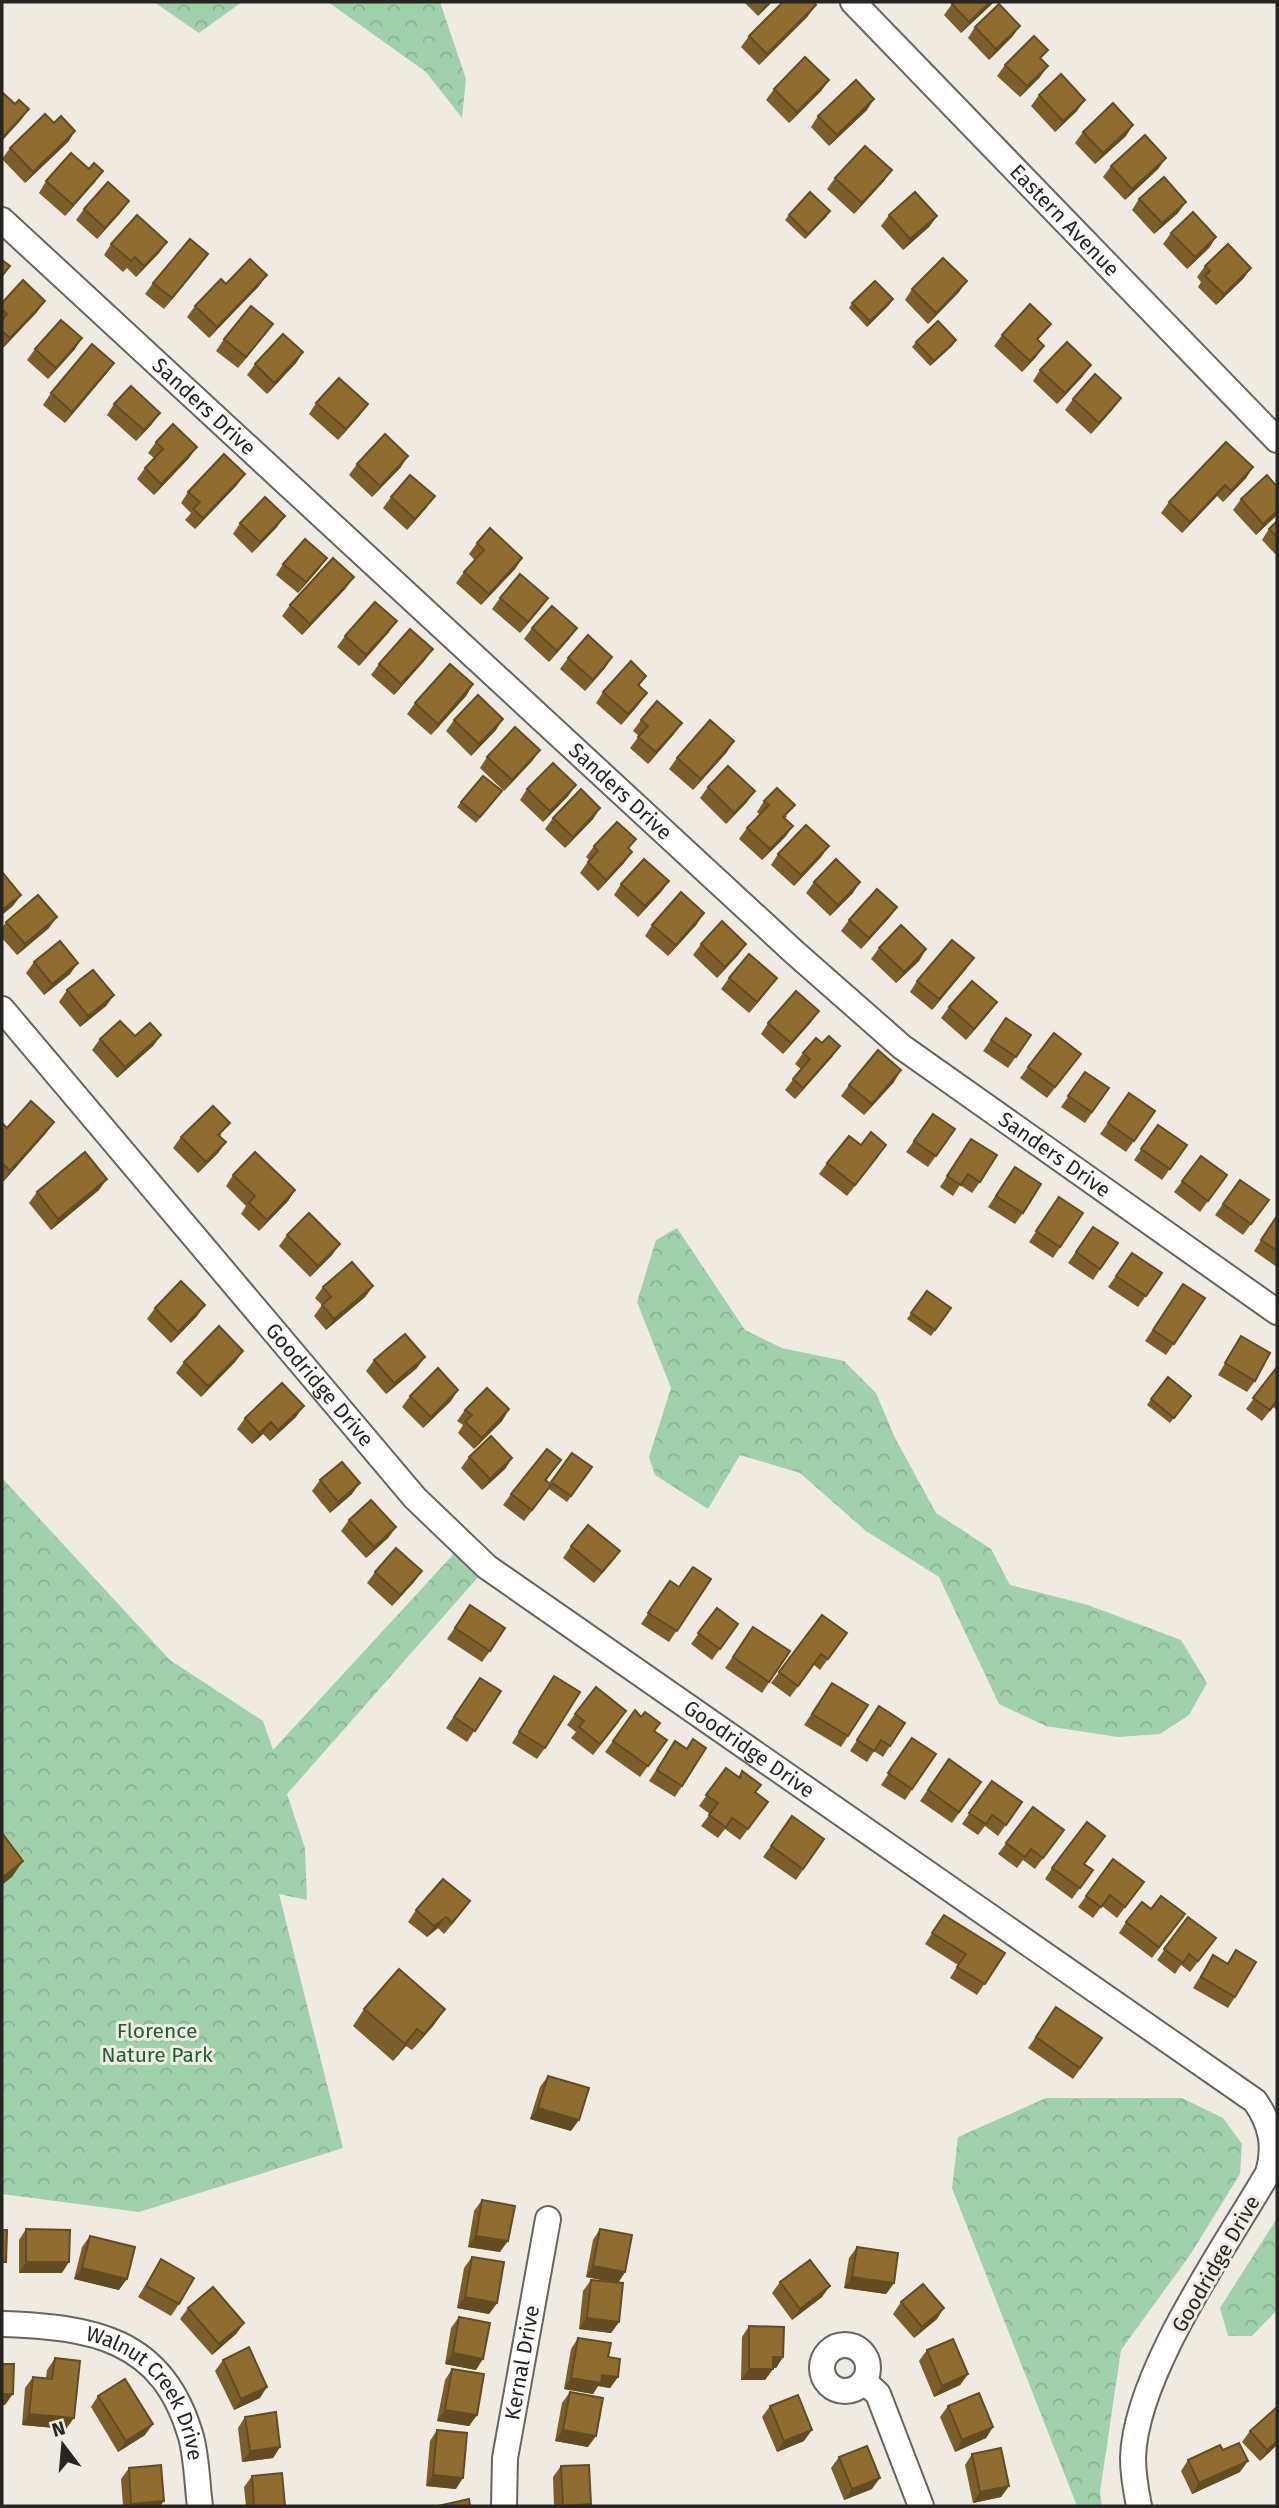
<svg xmlns="http://www.w3.org/2000/svg" width="1279" height="2508" viewBox="0 0 1279 2508" font-family="'Fira Sans',sans-serif">
	<defs>
		<pattern id="forest-crowns" width="20" height="18" patternUnits="userSpaceOnUse" patternTransform="scale(1.75)"><rect width="20" height="18" fill="#a0d1aa"/><path d="M2 6a3 3 0 1 1 6 0M12 15a3 3 0 1 1 6 0" fill="none" stroke="#8ab392"/></pattern>
	</defs>
	<rect width="100%" height="100%" fill="#efeae2"/>
	<!-- forest -->
	<g fill="url(#forest-crowns)">
		<polygon points="154,2 242,2 199,33"/>
		<polygon points="328,2 440,2 466,79 462,118 426,72"/>
		<polygon points="677,1228 745,1330 782,1348 844,1361 876,1393 895,1438 936,1513 991,1549 1010,1585 1088,1605 1181,1640 1207,1683 1189,1715 1160,1734 1118,1737 1046,1726 999,1704 939,1577 866,1531 800,1473 740,1455 708,1509 655,1475 649,1457 671,1388 637,1302 656,1240"/>
		<polygon points="2,1478 170,1660 263,1721 273,1750 462,1545 487,1567 287,1794 305,1848 307,1900 279,1894 343,2148 139,2212 2,2194"/>
		<polygon points="1046,2098 1182,2098 1223,2118 1242,2144 1240,2174 1190,2255 1121,2350 1100,2492 1102,2506 1077,2506 952,2188 958,2137"/>
		<polygon points="1277,2218 1277,2310 1252,2336 1228,2336 1220,2308"/>
	</g>
	<g fill="none" stroke-linecap="round" stroke-linejoin="round">
		<!-- minor casing -->
		<g stroke="#69655e" stroke-width="28">
			<g id="minor">
				<path id="s1" d="M853,2L1277,440"/>
				<path id="s2" d="M2,220L794,952L902,1047L1277,1312"/>
				<path id="s3" d="M2,1009L415,1498L487,1567L1255,2101C1271,2124 1276,2146 1268,2173C1225,2247 1135,2374 1133,2458C1133,2474 1136,2491 1139,2506"/>
				<path id="s4" d="M2,2324C92,2327 163,2338 191,2437C197,2459 197,2484 200,2506"/>
				<circle cx="845" cy="2368" r="23"/>
				<polyline points="864,2381 878,2394 921,2506"/>
				<path id="s5" d="M504,2506L505,2458L548,2219"/>
			</g>
		</g>
		<!-- minor -->
		<use href="#minor" stroke="#fff" stroke-width="24"/>
	</g>
	<!-- wall -->
	<g fill="#7b5e29">
		<polygon points="744,2 772,2 758,16"/>
		<polygon points="949,2 994,2 961,33 944,15 952,4"/>
		<polygon points="808,16 759,65 741,47 749,36"/>
		<polygon points="1020,26 1012,37 989,60 968,38 975,27"/>
		<polygon points="1041,59 1040,77 1020,97 997,76 1005,65"/>
		<polygon points="829,80 821,91 789,123 766,100 774,89"/>
		<polygon points="1039,95 1077,111 1055,132 1031,106"/>
		<polygon points="867,110 829,146 811,127 818,116"/>
		<polygon points="54,123 75,131 68,142 25,183 2,159 10,148"/>
		<polygon points="1083,132 1126,136 1095,164 1075,143"/>
		<polygon points="1166,158 1158,169 1125,200 1103,177 1111,166"/>
		<polygon points="892,170 884,181 854,214 827,189 835,178"/>
		<polygon points="46,181 95,182 65,216 39,193"/>
		<polygon points="1139,199 1178,213 1154,234 1132,210"/>
		<polygon points="129,201 121,212 97,239 76,220 84,209"/>
		<polygon points="830,211 826,217 805,239 785,220 789,215"/>
		<polygon points="889,215 937,216 929,227 903,250 881,226"/>
		<polygon points="1171,233 1216,237 1209,248 1187,269 1163,244"/>
		<polygon points="167,242 159,253 136,277 127,268 123,272 104,255 111,244"/>
		<polygon points="200,265 164,309 145,294 153,283"/>
		<polygon points="1205,266 1251,268 1243,279 1216,305 1198,287 1201,282 1197,277"/>
		<polygon points="226,284 259,286 209,338 187,317 195,306"/>
		<polygon points="912,289 959,292 928,324 905,300"/>
		<polygon points="2,303 37,312 2,349"/>
		<polygon points="852,303 889,305 867,327 849,308"/>
		<polygon points="273,324 238,368 216,351 224,339"/>
		<polygon points="1051,324 1038,340 1044,346 1036,357 1022,372 994,346 1002,335"/>
		<polygon points="956,340 952,346 930,366 912,347 916,342"/>
		<polygon points="35,349 75,349 48,379 27,360"/>
		<polygon points="303,352 296,363 267,394 247,375 255,364"/>
		<polygon points="114,363 106,374 65,423 43,405 51,393"/>
		<polygon points="1040,370 1083,376 1057,404 1033,381"/>
		<polygon points="1073,399 1113,409 1091,434 1065,410"/>
		<polygon points="316,403 360,415 338,440 309,414"/>
		<polygon points="114,404 152,424 136,441 107,415"/>
		<polygon points="156,442 189,458 154,495 137,479 145,468 154,458 148,453"/>
		<polygon points="357,464 401,467 372,497 349,475"/>
		<polygon points="1253,467 1246,478 1223,502 1217,496 1182,533 1161,513 1169,502"/>
		<polygon points="237,485 195,529 185,520 191,513 181,503 188,492"/>
		<polygon points="1277,487 1277,515 1256,535 1233,510 1241,499"/>
		<polygon points="391,497 427,507 407,530 383,508"/>
		<polygon points="1277,521 1277,556 1262,540 1269,529"/>
		<polygon points="240,523 277,527 252,553 233,534"/>
		<polygon points="477,543 522,558 515,569 481,605 456,583 464,572 475,560 469,554"/>
		<polygon points="283,564 319,569 298,593 276,575"/>
		<polygon points="346,588 302,635 282,616 290,605"/>
		<polygon points="500,598 540,609 520,633 492,609"/>
		<polygon points="532,628 577,628 569,639 549,662 524,639"/>
		<polygon points="389,632 359,666 337,647 345,636"/>
		<polygon points="612,657 605,668 585,691 560,669 568,658"/>
		<polygon points="425,660 394,695 371,675 379,664"/>
		<polygon points="646,676 639,686 639,704 621,725 596,703 603,692"/>
		<polygon points="473,684 466,696 431,735 407,714 415,703"/>
		<polygon points="454,720 496,730 471,756 446,731"/>
		<polygon points="641,720 674,734 648,764 630,748 639,736 633,731"/>
		<polygon points="540,750 532,761 504,791 480,768 487,757"/>
		<polygon points="727,752 693,790 669,769 677,758"/>
		<polygon points="576,785 568,796 543,822 520,800 527,789"/>
		<polygon points="708,787 747,802 726,824 700,798"/>
		<polygon points="498,796 476,823 457,807 461,802"/>
		<polygon points="764,801 787,816 785,819 793,826 785,837 762,860 739,839 747,828 760,815 757,812"/>
		<polygon points="600,808 593,819 565,848 545,829 553,818"/>
		<polygon points="594,846 629,849 624,863 598,891 580,873 589,860 586,857"/>
		<polygon points="778,854 821,857 794,886 771,865"/>
		<polygon points="669,881 661,892 638,917 614,895 621,884"/>
		<polygon points="814,882 853,893 830,916 806,893"/>
		<polygon points="897,907 889,918 861,949 841,931 849,920"/>
		<polygon points="6,922 49,928 17,955 2,938 2,928"/>
		<polygon points="697,924 668,956 645,936 652,925"/>
		<polygon points="701,944 746,944 738,955 717,978 693,955"/>
		<polygon points="879,948 926,949 919,961 896,983 871,959"/>
		<polygon points="34,962 70,974 44,995 26,973"/>
		<polygon points="966,969 932,1010 910,992 917,981"/>
		<polygon points="729,978 769,989 749,1013 721,989"/>
		<polygon points="67,990 114,995 106,1006 80,1027 59,1002"/>
		<polygon points="949,1007 989,1013 966,1040 941,1018"/>
		<polygon points="1006,1018 1031,1035 1008,1068 983,1051"/>
		<polygon points="811,1022 783,1054 761,1034 768,1023"/>
		<polygon points="161,1035 153,1046 117,1078 92,1050 100,1039"/>
		<polygon points="822,1043 840,1046 832,1057 795,1099 785,1090 801,1069 795,1064 803,1053"/>
		<polygon points="1073,1065 1047,1098 1020,1078 1028,1067"/>
		<polygon points="1085,1072 1109,1088 1085,1123 1061,1107"/>
		<polygon points="894,1082 864,1115 841,1096 849,1085"/>
		<polygon points="1129,1093 1155,1111 1126,1152 1100,1134"/>
		<polygon points="933,1114 955,1129 928,1167 906,1152"/>
		<polygon points="54,1122 46,1133 3,1182 2,1181 2,1123 7,1128"/>
		<polygon points="1158,1125 1187,1145 1162,1180 1134,1160"/>
		<polygon points="222,1134 220,1136 226,1142 218,1153 198,1173 173,1148 181,1137"/>
		<polygon points="964,1150 980,1182 972,1193 960,1185 953,1196 940,1187"/>
		<polygon points="879,1156 847,1196 819,1174 827,1163"/>
		<polygon points="1201,1156 1227,1175 1200,1212 1174,1192"/>
		<polygon points="233,1175 295,1190 288,1201 259,1231 241,1214 246,1206 226,1186"/>
		<polygon points="1007,1178 1023,1213 1015,1224 988,1207"/>
		<polygon points="1240,1180 1269,1200 1243,1235 1215,1215"/>
		<polygon points="99,1190 51,1230 29,1203 37,1192"/>
		<polygon points="1059,1197 1083,1213 1053,1258 1029,1242"/>
		<polygon points="1277,1216 1277,1267 1254,1251"/>
		<polygon points="1093,1227 1118,1243 1093,1280 1068,1263"/>
		<polygon points="287,1235 332,1255 310,1277 279,1246"/>
		<polygon points="1132,1253 1162,1273 1138,1307 1108,1287"/>
		<polygon points="1183,1284 1205,1298 1166,1355 1145,1341"/>
		<polygon points="373,1286 365,1297 326,1330 314,1316 322,1305 315,1298 323,1287"/>
		<polygon points="927,1291 951,1308 931,1336 907,1319"/>
		<polygon points="155,1308 197,1316 171,1343 147,1319"/>
		<polygon points="1241,1336 1255,1381 1247,1392 1218,1375"/>
		<polygon points="243,1351 235,1362 201,1397 176,1373 184,1362"/>
		<polygon points="374,1360 417,1368 386,1394 366,1371"/>
		<polygon points="1277,1367 1277,1410 1273,1407 1262,1421 1246,1409"/>
		<polygon points="410,1396 451,1401 423,1428 402,1407"/>
		<polygon points="1191,1396 1170,1423 1147,1405 1151,1399"/>
		<polygon points="509,1409 502,1421 474,1449 458,1433 463,1425 457,1421 465,1410"/>
		<polygon points="296,1417 270,1441 263,1434 252,1444 237,1429 245,1418"/>
		<polygon points="572,1453 592,1467 567,1502 549,1489 524,1521 503,1505 511,1494 561,1460 546,1481 550,1484"/>
		<polygon points="469,1457 512,1458 505,1469 482,1490 461,1468"/>
		<polygon points="320,1480 352,1494 330,1513 312,1491"/>
		<polygon points="349,1520 396,1527 388,1538 366,1558 341,1531"/>
		<polygon points="571,1546 620,1551 594,1583 563,1558"/>
		<polygon points="375,1572 414,1582 392,1606 367,1583"/>
		<polygon points="711,1579 669,1642 641,1624 670,1581 679,1587"/>
		<polygon points="470,1605 490,1651 482,1662 447,1639"/>
		<polygon points="717,1608 738,1624 712,1660 691,1644"/>
		<polygon points="822,1615 847,1633 820,1670 814,1665 790,1697 771,1683"/>
		<polygon points="753,1627 790,1651 762,1693 725,1668"/>
		<polygon points="554,1676 545,1748 537,1759 512,1743"/>
		<polygon points="480,1678 501,1691 467,1742 446,1728"/>
		<polygon points="832,1683 848,1736 841,1747 804,1725"/>
		<polygon points="879,1706 890,1746 883,1757 874,1751 867,1762 850,1751"/>
		<polygon points="635,1710 654,1731 667,1740 640,1777 605,1752"/>
		<polygon points="575,1714 619,1722 593,1755 571,1738 576,1732 567,1725"/>
		<polygon points="912,1738 936,1754 905,1800 881,1785"/>
		<polygon points="675,1741 686,1749 682,1786 675,1797 649,1781"/>
		<polygon points="949,1759 981,1782 952,1823 920,1801"/>
		<polygon points="726,1768 738,1777 742,1771 755,1793 768,1802 740,1840 725,1829 718,1838 701,1826 710,1814 699,1806"/>
		<polygon points="992,1781 1022,1802 998,1836 985,1826 978,1835 962,1824"/>
		<polygon points="1033,1807 1064,1830 1035,1869 1023,1860 1017,1868 998,1854"/>
		<polygon points="792,1816 824,1839 796,1880 763,1857"/>
		<polygon points="1085,1864 1093,1870 1072,1899 1045,1879 1052,1868"/>
		<polygon points="1144,1882 1117,1918 1102,1906 1093,1918 1078,1907 1086,1896"/>
		<polygon points="470,1901 444,1934 438,1928 427,1937 408,1922 416,1910"/>
		<polygon points="1151,1909 1177,1925 1152,1958 1119,1933 1126,1922"/>
		<polygon points="944,1915 1005,1953 977,1995 950,1978 958,1965 925,1944"/>
		<polygon points="1188,1917 1208,1949 1190,1972 1181,1965 1175,1974 1157,1960"/>
		<polygon points="1236,1950 1235,1997 1228,2008 1193,1988 1213,1955 1227,1963"/>
		<polygon points="1056,2007 1102,2038 1073,2079 1028,2048"/>
		<polygon points="364,2009 445,2009 433,2026 412,2050 406,2046 393,2061 353,2026"/>
		<polygon points="548,2076 571,2131 530,2119 540,2087"/>
		<polygon points="482,2200 500,2252 468,2247 474,2211"/>
		<polygon points="26,2229 62,2273 19,2273 19,2240"/>
		<polygon points="600,2229 625,2272 618,2283 586,2277 593,2240"/>
		<polygon points="90,2236 119,2290 74,2279 82,2247"/>
		<polygon points="857,2247 894,2283 886,2294 844,2288 849,2258"/>
		<polygon points="472,2257 497,2303 489,2314 457,2308 464,2268"/>
		<polygon points="161,2259 179,2304 171,2316 138,2297"/>
		<polygon points="591,2280 619,2322 611,2333 579,2329 583,2291"/>
		<polygon points="780,2282 822,2297 792,2320 772,2293"/>
		<polygon points="901,2302 937,2319 914,2338 893,2314"/>
		<polygon points="188,2308 244,2323 236,2334 212,2355 180,2319"/>
		<polygon points="459,2317 476,2370 445,2364 451,2328"/>
		<polygon points="749,2326 783,2357 776,2368 773,2368 765,2380 741,2380 742,2337"/>
		<polygon points="578,2338 608,2357 618,2377 610,2388 598,2386 593,2394 564,2389 571,2349"/>
		<polygon points="927,2350 968,2374 960,2385 934,2397 919,2361"/>
		<polygon points="55,2358 66,2429 22,2425 25,2388 33,2377 46,2378 47,2370"/>
		<polygon points="223,2360 260,2398 234,2410 215,2371"/>
		<polygon points="452,2369 477,2415 469,2426 437,2421 445,2380"/>
		<polygon points="570,2392 588,2447 555,2441 562,2403"/>
		<polygon points="98,2396 145,2435 118,2452 91,2407"/>
		<polygon points="770,2406 804,2441 777,2452 762,2417"/>
		<polygon points="948,2406 993,2427 986,2438 955,2452 940,2417"/>
		<polygon points="1277,2409 1277,2445 1260,2461 1242,2442 1250,2431"/>
		<polygon points="245,2417 280,2447 273,2458 242,2462 238,2428"/>
		<polygon points="437,2430 456,2489 426,2486 430,2441"/>
		<polygon points="1223,2450 1240,2472 1192,2494 1181,2471 1188,2460"/>
		<polygon points="972,2454 1009,2486 1001,2497 973,2503 965,2465"/>
		<polygon points="839,2457 872,2489 844,2500 831,2468"/>
		<polygon points="561,2466 591,2504 590,2506 554,2506 553,2477"/>
		<polygon points="129,2468 164,2501 160,2506 123,2506 121,2479"/>
		<polygon points="252,2476 285,2506 246,2506 244,2487"/>
	</g>
	<!-- shaded-wall -->
	<g fill="#644c22">
		<polygon points="768,2 772,2 758,16 765,5"/>
		<polygon points="990,2 994,2 961,33 969,22"/>
		<polygon points="816,5 808,16 759,65 767,54"/>
		<polygon points="1020,26 1012,37 989,60 996,49"/>
		<polygon points="1048,66 1040,77 1020,97 1027,86"/>
		<polygon points="829,80 821,91 789,123 797,112"/>
		<polygon points="874,99 867,110 829,146 837,135"/>
		<polygon points="1085,100 1077,111 1055,132 1063,121"/>
		<polygon points="29,109 21,120 2,141 2,138"/>
		<polygon points="1133,125 1126,136 1095,164 1103,153"/>
		<polygon points="75,131 68,142 25,183 33,172"/>
		<polygon points="1166,158 1158,169 1125,200 1132,189"/>
		<polygon points="892,170 884,181 854,214 862,203"/>
		<polygon points="103,171 95,182 65,216 73,205"/>
		<polygon points="129,201 121,212 97,239 105,228"/>
		<polygon points="1186,202 1178,213 1154,234 1162,223"/>
		<polygon points="830,211 826,217 805,239 808,234"/>
		<polygon points="937,216 929,227 903,250 910,239"/>
		<polygon points="1216,237 1209,248 1187,269 1195,257"/>
		<polygon points="167,242 159,253 136,277 144,266"/>
		<polygon points="208,254 200,265 164,309 172,298"/>
		<polygon points="1251,268 1243,279 1216,305 1224,294"/>
		<polygon points="267,275 259,286 209,338 217,327"/>
		<polygon points="967,281 959,292 928,324 936,313"/>
		<polygon points="893,299 889,305 867,327 870,321"/>
		<polygon points="45,301 37,312 2,349 10,338"/>
		<polygon points="273,324 265,335 238,368 246,357"/>
		<polygon points="82,338 75,349 48,379 56,368"/>
		<polygon points="956,340 952,346 930,366 934,361"/>
		<polygon points="1044,346 1036,357 1022,372 1030,361"/>
		<polygon points="303,352 296,363 267,394 274,383"/>
		<polygon points="114,363 106,374 65,423 72,412"/>
		<polygon points="1091,365 1083,376 1057,404 1065,393"/>
		<polygon points="1121,398 1113,409 1091,434 1099,423"/>
		<polygon points="368,404 360,415 338,440 346,429"/>
		<polygon points="160,413 152,424 136,441 144,430"/>
		<polygon points="197,447 189,458 154,495 161,484"/>
		<polygon points="408,456 401,467 372,497 380,486"/>
		<polygon points="1253,467 1246,478 1223,502 1231,491"/>
		<polygon points="245,474 237,485 195,529 203,518"/>
		<polygon points="1225,485 1217,496 1182,533 1190,522"/>
		<polygon points="435,496 427,507 407,530 415,519"/>
		<polygon points="1277,511 1277,515 1256,535 1263,524"/>
		<polygon points="285,516 277,527 252,553 260,542"/>
		<polygon points="327,558 319,569 298,593 306,582"/>
		<polygon points="522,558 515,569 481,605 489,594"/>
		<polygon points="354,577 346,588 302,635 310,624"/>
		<polygon points="548,598 540,609 520,633 528,622"/>
		<polygon points="397,621 389,632 359,666 366,655"/>
		<polygon points="577,628 569,639 549,662 557,651"/>
		<polygon points="433,649 425,660 394,695 401,684"/>
		<polygon points="612,657 605,668 585,691 593,680"/>
		<polygon points="473,684 466,696 431,735 438,724"/>
		<polygon points="647,693 639,704 621,725 628,714"/>
		<polygon points="503,719 496,730 471,756 479,744"/>
		<polygon points="682,723 674,734 648,764 656,752"/>
		<polygon points="734,741 727,752 693,790 701,779"/>
		<polygon points="540,750 532,761 504,791 512,780"/>
		<polygon points="576,785 568,796 543,822 550,811"/>
		<polygon points="755,791 747,802 726,824 734,813"/>
		<polygon points="600,808 593,819 565,848 573,837"/>
		<polygon points="793,826 785,837 762,860 770,849"/>
		<polygon points="829,846 821,857 794,886 801,875"/>
		<polygon points="632,852 624,863 598,891 606,880"/>
		<polygon points="669,881 661,892 638,917 645,906"/>
		<polygon points="860,882 853,893 830,916 838,905"/>
		<polygon points="21,895 13,906 2,915 2,910"/>
		<polygon points="897,907 889,918 861,949 869,938"/>
		<polygon points="704,913 697,924 668,956 676,945"/>
		<polygon points="57,917 49,928 17,955 25,944"/>
		<polygon points="746,944 738,955 717,978 725,967"/>
		<polygon points="926,949 919,961 896,983 904,972"/>
		<polygon points="974,958 966,969 932,1010 939,999"/>
		<polygon points="78,963 70,974 44,995 52,984"/>
		<polygon points="777,978 769,989 749,1013 757,1002"/>
		<polygon points="114,995 106,1006 80,1027 88,1016"/>
		<polygon points="997,1002 989,1013 966,1040 974,1029"/>
		<polygon points="819,1011 811,1022 783,1054 791,1043"/>
		<polygon points="161,1035 153,1046 117,1078 125,1067"/>
		<polygon points="840,1046 832,1057 795,1099 803,1088"/>
		<polygon points="901,1070 894,1082 864,1115 872,1104"/>
		<polygon points="54,1122 46,1133 3,1182 10,1171"/>
		<polygon points="226,1142 218,1153 198,1173 206,1162"/>
		<polygon points="107,1179 99,1190 51,1230 58,1219"/>
		<polygon points="295,1190 288,1201 259,1231 267,1220"/>
		<polygon points="340,1244 332,1255 310,1277 318,1266"/>
		<polygon points="373,1286 365,1297 326,1330 334,1319"/>
		<polygon points="205,1305 197,1316 171,1343 178,1332"/>
		<polygon points="243,1351 235,1362 201,1397 208,1386"/>
		<polygon points="425,1357 417,1368 386,1394 394,1383"/>
		<polygon points="458,1390 451,1401 423,1428 431,1417"/>
		<polygon points="304,1406 296,1417 270,1441 278,1430"/>
		<polygon points="509,1409 502,1421 474,1449 482,1438"/>
		<polygon points="271,1422 263,1434 252,1444 259,1433"/>
		<polygon points="512,1458 505,1469 482,1490 490,1479"/>
		<polygon points="360,1483 352,1494 330,1513 338,1502"/>
		<polygon points="396,1527 388,1538 366,1558 374,1547"/>
		<polygon points="620,1551 612,1562 594,1583 602,1572"/>
		<polygon points="422,1571 414,1582 392,1606 400,1595"/>
		<polygon points="23,1861 12,1877 2,1885 2,1878"/>
		<polygon points="470,1901 462,1912 444,1934 452,1923"/>
		<polygon points="446,1917 438,1928 427,1937 434,1926"/>
		<polygon points="445,2009 433,2026 412,2050 424,2034"/>
		<polygon points="417,2029 406,2046 393,2061 405,2044"/>
		<polygon points="538,2108 579,2120 571,2131 530,2119"/>
		<polygon points="476,2236 508,2241 500,2252 468,2247"/>
		<polygon points="26,2262 69,2262 62,2273 19,2273"/>
		<polygon points="593,2266 625,2272 618,2283 586,2277"/>
		<polygon points="82,2268 127,2279 119,2290 74,2279"/>
		<polygon points="852,2277 894,2283 886,2294 844,2288"/>
		<polygon points="830,2286 822,2297 792,2320 800,2309"/>
		<polygon points="465,2297 497,2303 489,2314 457,2308"/>
		<polygon points="944,2308 937,2319 914,2338 922,2327"/>
		<polygon points="587,2318 619,2322 611,2333 579,2329"/>
		<polygon points="244,2323 236,2334 212,2355 219,2344"/>
		<polygon points="453,2353 483,2359 476,2370 445,2364"/>
		<polygon points="773,2357 783,2357 776,2368 765,2368"/>
		<polygon points="749,2369 773,2369 765,2380 741,2380"/>
		<polygon points="968,2374 960,2385 934,2397 942,2386"/>
		<polygon points="602,2375 618,2377 610,2388 598,2386 593,2394 564,2389 571,2378"/>
		<polygon points="267,2387 260,2398 234,2410 241,2399"/>
		<polygon points="2,2394 13,2394 5,2405 2,2405"/>
		<polygon points="445,2410 477,2415 469,2426 437,2421"/>
		<polygon points="29,2414 74,2418 66,2429 22,2425"/>
		<polygon points="153,2424 145,2435 118,2452 126,2441"/>
		<polygon points="993,2427 986,2438 955,2452 962,2440"/>
		<polygon points="563,2430 596,2436 588,2447 555,2441"/>
		<polygon points="812,2430 804,2441 777,2452 784,2441"/>
		<polygon points="1277,2441 1277,2445 1260,2461 1267,2450"/>
		<polygon points="280,2447 273,2458 242,2462 250,2451"/>
		<polygon points="1248,2461 1240,2472 1192,2494 1199,2483"/>
		<polygon points="433,2475 463,2478 456,2489 426,2486"/>
		<polygon points="880,2478 872,2489 844,2500 852,2489"/>
		<polygon points="1009,2486 1001,2497 973,2503 980,2492"/>
		<polygon points="164,2501 160,2506 130,2506 131,2504"/>
		<polygon points="591,2504 590,2506 562,2506 563,2506"/>
	</g>
	<!-- building -->
	<g fill="#8f6d30" stroke="#644c22" stroke-width="2">
		<polygon points="783,2 813,2 816,5 767,54 749,36"/>
		<polygon points="954,2 990,2 969,22 952,4"/>
		<polygon points="999,4 1020,26 996,49 975,27"/>
		<polygon points="1034,36 1048,50 1040,58 1048,66 1027,86 1005,65"/>
		<polygon points="805,57 829,80 797,112 774,89"/>
		<polygon points="1061,74 1085,100 1063,121 1039,95"/>
		<polygon points="856,80 874,99 837,135 818,116"/>
		<polygon points="3,93 15,104 19,100 29,109 2,138 2,95"/>
		<polygon points="1113,103 1133,125 1103,153 1083,132"/>
		<polygon points="45,114 54,123 61,116 75,131 33,172 10,148"/>
		<polygon points="1145,135 1166,158 1132,189 1111,166"/>
		<polygon points="865,146 892,170 862,203 835,178"/>
		<polygon points="71,153 89,169 94,163 103,171 73,205 46,181"/>
		<polygon points="1164,177 1186,202 1162,223 1139,199"/>
		<polygon points="108,182 129,201 105,228 84,209"/>
		<polygon points="810,192 830,211 808,234 789,215"/>
		<polygon points="915,192 937,216 910,239 889,215"/>
		<polygon points="1193,212 1216,237 1195,257 1171,233"/>
		<polygon points="137,215 167,242 144,266 135,257 131,261 111,244"/>
		<polygon points="190,239 208,254 172,298 153,283"/>
		<polygon points="1228,244 1251,268 1224,294 1205,276 1210,271 1205,266"/>
		<polygon points="943,258 967,281 936,313 912,289"/>
		<polygon points="250,259 267,275 217,327 195,306 221,279 226,284"/>
		<polygon points="2,260 10,266 2,276"/>
		<polygon points="23,280 45,301 10,338 2,331 2,320 7,314 2,309 2,303"/>
		<polygon points="875,281 893,299 870,321 852,303"/>
		<polygon points="1030,304 1051,324 1037,339 1044,346 1030,361 1002,335"/>
		<polygon points="251,306 273,324 246,357 224,339"/>
		<polygon points="61,320 82,338 56,368 35,349"/>
		<polygon points="938,321 956,340 934,361 916,342"/>
		<polygon points="283,334 303,352 274,383 255,364"/>
		<polygon points="1067,342 1091,365 1065,393 1040,370"/>
		<polygon points="92,344 114,363 72,412 51,393"/>
		<polygon points="1095,374 1121,398 1099,423 1073,399"/>
		<polygon points="339,378 368,404 346,429 316,403"/>
		<polygon points="131,386 160,413 144,430 114,404"/>
		<polygon points="173,424 197,447 161,484 145,468 163,449 156,442"/>
		<polygon points="385,434 408,456 380,486 357,464"/>
		<polygon points="1226,442 1253,467 1231,491 1225,485 1190,522 1169,502"/>
		<polygon points="224,454 245,474 203,518 193,509 200,502 188,492"/>
		<polygon points="410,475 435,496 415,519 391,497"/>
		<polygon points="1267,475 1277,487 1277,511 1263,524 1241,499"/>
		<polygon points="265,497 285,516 260,542 240,523"/>
		<polygon points="1277,521 1277,537 1269,529"/>
		<polygon points="490,528 522,558 489,594 464,572 484,550 477,543"/>
		<polygon points="305,539 327,558 306,582 283,564"/>
		<polygon points="333,558 354,577 310,624 290,605"/>
		<polygon points="520,574 548,598 528,622 500,598"/>
		<polygon points="375,602 397,621 366,655 345,636"/>
		<polygon points="552,606 577,628 557,651 532,628"/>
		<polygon points="410,629 433,649 401,684 379,664"/>
		<polygon points="588,635 612,657 593,680 568,658"/>
		<polygon points="631,661 646,676 638,685 647,693 628,714 603,692"/>
		<polygon points="450,664 473,684 438,724 415,703"/>
		<polygon points="478,695 503,719 479,744 454,720"/>
		<polygon points="657,701 682,723 656,752 638,737 648,726 641,720"/>
		<polygon points="710,720 734,741 701,779 677,758"/>
		<polygon points="515,727 540,750 512,780 487,757"/>
		<polygon points="553,763 576,785 550,811 527,789"/>
		<polygon points="728,766 755,791 734,813 708,787"/>
		<polygon points="483,776 502,791 480,817 461,802"/>
		<polygon points="777,788 795,805 783,817 793,826 770,849 747,828 769,805 764,801"/>
		<polygon points="581,789 600,808 573,837 553,818"/>
		<polygon points="617,822 636,839 628,848 632,852 606,880 588,862 598,851 594,846"/>
		<polygon points="806,825 829,846 801,875 778,854"/>
		<polygon points="644,859 669,881 645,906 621,884"/>
		<polygon points="836,859 860,882 838,905 814,882"/>
		<polygon points="2,872 21,895 2,910"/>
		<polygon points="877,889 897,907 869,938 849,920"/>
		<polygon points="681,892 704,913 676,945 652,925"/>
		<polygon points="38,895 57,917 25,944 6,922"/>
		<polygon points="722,921 746,944 725,967 701,944"/>
		<polygon points="901,925 926,949 904,972 879,948"/>
		<polygon points="952,940 974,958 939,999 917,981"/>
		<polygon points="60,941 78,963 52,984 34,962"/>
		<polygon points="749,954 777,978 757,1002 729,978"/>
		<polygon points="93,970 114,995 88,1016 67,990"/>
		<polygon points="972,981 997,1002 974,1029 949,1007"/>
		<polygon points="796,991 819,1011 791,1043 768,1023"/>
		<polygon points="1006,1018 1031,1035 1016,1057 991,1040"/>
		<polygon points="120,1021 135,1036 150,1023 161,1035 125,1067 100,1039"/>
		<polygon points="1054,1033 1081,1054 1055,1087 1028,1067"/>
		<polygon points="829,1036 840,1046 803,1088 793,1079 810,1059 803,1053 816,1038 822,1043"/>
		<polygon points="878,1050 901,1070 872,1104 849,1085"/>
		<polygon points="1085,1072 1109,1088 1092,1112 1068,1096"/>
		<polygon points="1129,1093 1155,1111 1134,1141 1108,1123"/>
		<polygon points="31,1101 54,1122 10,1171 2,1163 2,1123 7,1128"/>
		<polygon points="213,1106 230,1123 218,1135 226,1142 206,1162 181,1137"/>
		<polygon points="933,1114 955,1129 936,1156 914,1141"/>
		<polygon points="1158,1125 1187,1145 1170,1169 1141,1149"/>
		<polygon points="871,1132 886,1145 855,1185 827,1163 849,1136 861,1145"/>
		<polygon points="971,1139 997,1155 980,1182 968,1174 961,1185 947,1176"/>
		<polygon points="85,1152 107,1179 58,1219 37,1192"/>
		<polygon points="255,1152 295,1190 267,1220 249,1203 255,1196 233,1175"/>
		<polygon points="1201,1156 1227,1175 1208,1201 1182,1181"/>
		<polygon points="1015,1167 1041,1184 1023,1213 996,1196"/>
		<polygon points="1240,1180 1269,1200 1251,1224 1223,1204"/>
		<polygon points="1059,1197 1083,1213 1060,1247 1036,1231"/>
		<polygon points="309,1213 340,1244 318,1266 287,1235"/>
		<polygon points="1277,1216 1277,1251 1261,1240"/>
		<polygon points="1093,1227 1118,1243 1100,1269 1076,1252"/>
		<polygon points="1132,1253 1162,1273 1146,1296 1116,1276"/>
		<polygon points="352,1262 373,1286 334,1319 322,1305 331,1297 323,1287"/>
		<polygon points="181,1281 205,1305 178,1332 155,1308"/>
		<polygon points="1183,1284 1205,1298 1174,1344 1153,1330"/>
		<polygon points="927,1291 951,1308 935,1330 911,1313"/>
		<polygon points="219,1326 243,1351 208,1386 184,1362"/>
		<polygon points="405,1334 425,1357 394,1383 374,1360"/>
		<polygon points="1241,1336 1270,1353 1255,1381 1225,1363"/>
		<polygon points="1277,1367 1277,1400 1270,1410 1253,1398"/>
		<polygon points="438,1368 458,1390 431,1417 410,1396"/>
		<polygon points="1168,1377 1191,1396 1174,1418 1151,1399"/>
		<polygon points="282,1383 304,1406 278,1430 271,1422 259,1433 245,1418"/>
		<polygon points="487,1388 509,1409 482,1438 465,1422 472,1415 465,1410"/>
		<polygon points="491,1436 512,1458 490,1479 469,1457"/>
		<polygon points="547,1449 561,1460 545,1480 551,1485 532,1510 511,1494"/>
		<polygon points="572,1453 592,1467 571,1496 551,1482"/>
		<polygon points="342,1462 360,1483 338,1502 320,1480"/>
		<polygon points="371,1500 396,1527 374,1547 349,1520"/>
		<polygon points="588,1525 620,1551 602,1572 571,1546"/>
		<polygon points="396,1548 422,1571 400,1595 375,1572"/>
		<polygon points="693,1567 711,1579 677,1631 648,1613 670,1581 679,1587"/>
		<polygon points="470,1605 505,1628 490,1651 455,1628"/>
		<polygon points="717,1608 738,1624 720,1649 698,1633"/>
		<polygon points="822,1615 847,1633 828,1659 821,1654 798,1686 779,1672"/>
		<polygon points="753,1627 790,1651 769,1682 733,1657"/>
		<polygon points="554,1676 580,1692 545,1748 519,1732"/>
		<polygon points="480,1678 501,1691 475,1731 454,1717"/>
		<polygon points="832,1683 868,1705 848,1736 812,1714"/>
		<polygon points="596,1687 626,1711 600,1744 579,1727 584,1721 575,1714"/>
		<polygon points="879,1706 905,1723 890,1746 881,1740 874,1751 857,1740"/>
		<polygon points="635,1710 641,1717 645,1712 660,1723 654,1731 667,1740 648,1766 613,1741"/>
		<polygon points="912,1738 936,1754 912,1789 888,1773"/>
		<polygon points="693,1739 706,1748 682,1786 657,1770 675,1741 687,1749"/>
		<polygon points="949,1759 981,1782 959,1812 928,1790"/>
		<polygon points="726,1768 740,1778 742,1771 761,1785 755,1792 768,1802 748,1829 732,1818 726,1827 709,1815 718,1803 706,1795"/>
		<polygon points="992,1781 1022,1802 1006,1825 992,1815 986,1824 969,1813"/>
		<polygon points="1033,1807 1064,1830 1043,1858 1031,1849 1025,1857 1006,1843"/>
		<polygon points="792,1816 824,1839 803,1869 771,1846"/>
		<polygon points="1087,1822 1105,1836 1084,1864 1093,1870 1080,1888 1052,1868"/>
		<polygon points="2,1833 23,1861 2,1878"/>
		<polygon points="1113,1859 1144,1882 1125,1907 1110,1895 1101,1907 1086,1896"/>
		<polygon points="443,1879 470,1901 452,1923 446,1917 434,1926 416,1910"/>
		<polygon points="1161,1896 1185,1914 1159,1947 1126,1922 1142,1902 1151,1909"/>
		<polygon points="944,1915 1005,1953 985,1984 957,1967 966,1954 932,1933"/>
		<polygon points="1188,1917 1216,1938 1198,1961 1189,1954 1183,1963 1164,1949"/>
		<polygon points="1236,1950 1256,1962 1235,1997 1201,1977 1213,1955 1228,1964"/>
		<polygon points="399,1969 445,2009 424,2034 417,2029 405,2044 364,2009"/>
		<polygon points="1056,2007 1102,2038 1080,2068 1036,2037"/>
		<polygon points="548,2076 589,2088 579,2120 538,2108"/>
		<polygon points="482,2200 515,2206 508,2241 476,2236"/>
		<polygon points="26,2229 70,2230 69,2262 26,2262"/>
		<polygon points="600,2229 632,2235 625,2272 593,2266"/>
		<polygon points="2,2230 7,2230 6,2262 2,2262"/>
		<polygon points="90,2236 135,2247 127,2279 82,2268"/>
		<polygon points="857,2247 898,2253 894,2283 852,2277"/>
		<polygon points="472,2257 504,2262 497,2303 465,2297"/>
		<polygon points="161,2259 194,2278 179,2304 146,2286"/>
		<polygon points="810,2260 830,2286 800,2309 780,2282"/>
		<polygon points="591,2280 623,2283 619,2322 587,2318"/>
		<polygon points="923,2284 944,2308 922,2327 901,2302"/>
		<polygon points="213,2287 244,2323 219,2344 188,2308"/>
		<polygon points="459,2317 490,2323 483,2359 453,2353"/>
		<polygon points="749,2326 784,2327 783,2357 773,2357 773,2369 749,2369"/>
		<polygon points="578,2338 611,2343 608,2357 620,2359 618,2377 602,2375 601,2383 571,2378"/>
		<polygon points="953,2339 968,2374 942,2386 927,2350"/>
		<polygon points="249,2347 267,2387 241,2399 223,2360"/>
		<polygon points="55,2358 80,2361 74,2418 29,2414 33,2377 52,2379"/>
		<polygon points="2,2364 14,2364 13,2394 2,2394"/>
		<polygon points="452,2369 484,2374 477,2415 445,2410"/>
		<polygon points="125,2379 153,2424 126,2441 98,2396"/>
		<polygon points="570,2392 603,2398 596,2436 563,2430"/>
		<polygon points="979,2393 993,2427 962,2440 948,2406"/>
		<polygon points="798,2395 812,2430 784,2441 770,2406"/>
		<polygon points="1276,2408 1277,2409 1277,2441 1267,2450 1250,2431"/>
		<polygon points="276,2412 280,2447 250,2451 245,2417"/>
		<polygon points="437,2430 467,2433 463,2478 433,2475"/>
		<polygon points="1239,2443 1248,2461 1199,2483 1188,2460 1220,2445 1223,2450"/>
		<polygon points="867,2446 880,2478 852,2489 839,2457"/>
		<polygon points="1001,2448 1009,2486 980,2492 972,2454"/>
		<polygon points="161,2465 164,2501 131,2504 129,2468"/>
		<polygon points="589,2465 591,2504 563,2506 561,2466"/>
		<polygon points="282,2473 285,2506 254,2506 252,2476"/>
		<polygon points="469,2499 470,2506 438,2506"/>
	</g>
	<g text-anchor="middle" stroke-width="6" stroke-linejoin="round" paint-order="stroke">
		<!-- street labels -->
		<g font-size="21" fill="#272522" stroke="#efeae2">
			<text dy="7" stroke="none"><textPath href="#s1" startOffset="304">Eastern Avenue</textPath></text>
			<text dy="7" stroke="none"><textPath href="#s2" startOffset="275">Sanders Drive</textPath></text>
			<text dy="7" stroke="none"><textPath href="#s2" startOffset="842">Sanders Drive</textPath></text>
			<text dy="7" stroke="none"><textPath href="#s2" startOffset="1409">Sanders Drive</textPath></text>
			<text dy="7" stroke="none"><textPath href="#s3" startOffset="492">Goodridge Drive</textPath></text>
			<text dy="7" stroke="none"><textPath href="#s3" startOffset="1059">Goodridge Drive</textPath></text>
			<text transform="translate(1216 2264) rotate(-60)" y="7">Goodridge Drive</text>
			<text dy="7" stroke="none"><textPath href="#s5" startOffset="145">Kernal Drive</textPath></text>
			<text dy="7" stroke="none"><textPath href="#s4" startOffset="175">Walnut Creek Drive</textPath></text>
		</g>
		<!-- park labels -->
		<g font-size="21" fill="#205e33" stroke="#efeae2">
			<text x="157" y="2038">Florence<tspan x="157" dy="24">Nature Park</tspan></text>
		</g>
	</g>
	<!-- border -->
	<rect width="1279" height="2508" fill="none" stroke="#272522" stroke-width="7"/>
	<!-- north arrow -->
	<g transform="translate(63 2445) rotate(344)" stroke="#efeae2" stroke-width="5" paint-order="stroke">
	<path d="M0-5L12 26L0 18L-12 26Z" fill="#272522"/>
	<text y="-10" font-size="19" font-weight="bold" text-anchor="middle" fill="#272522">N</text>
	</g>
</svg>
